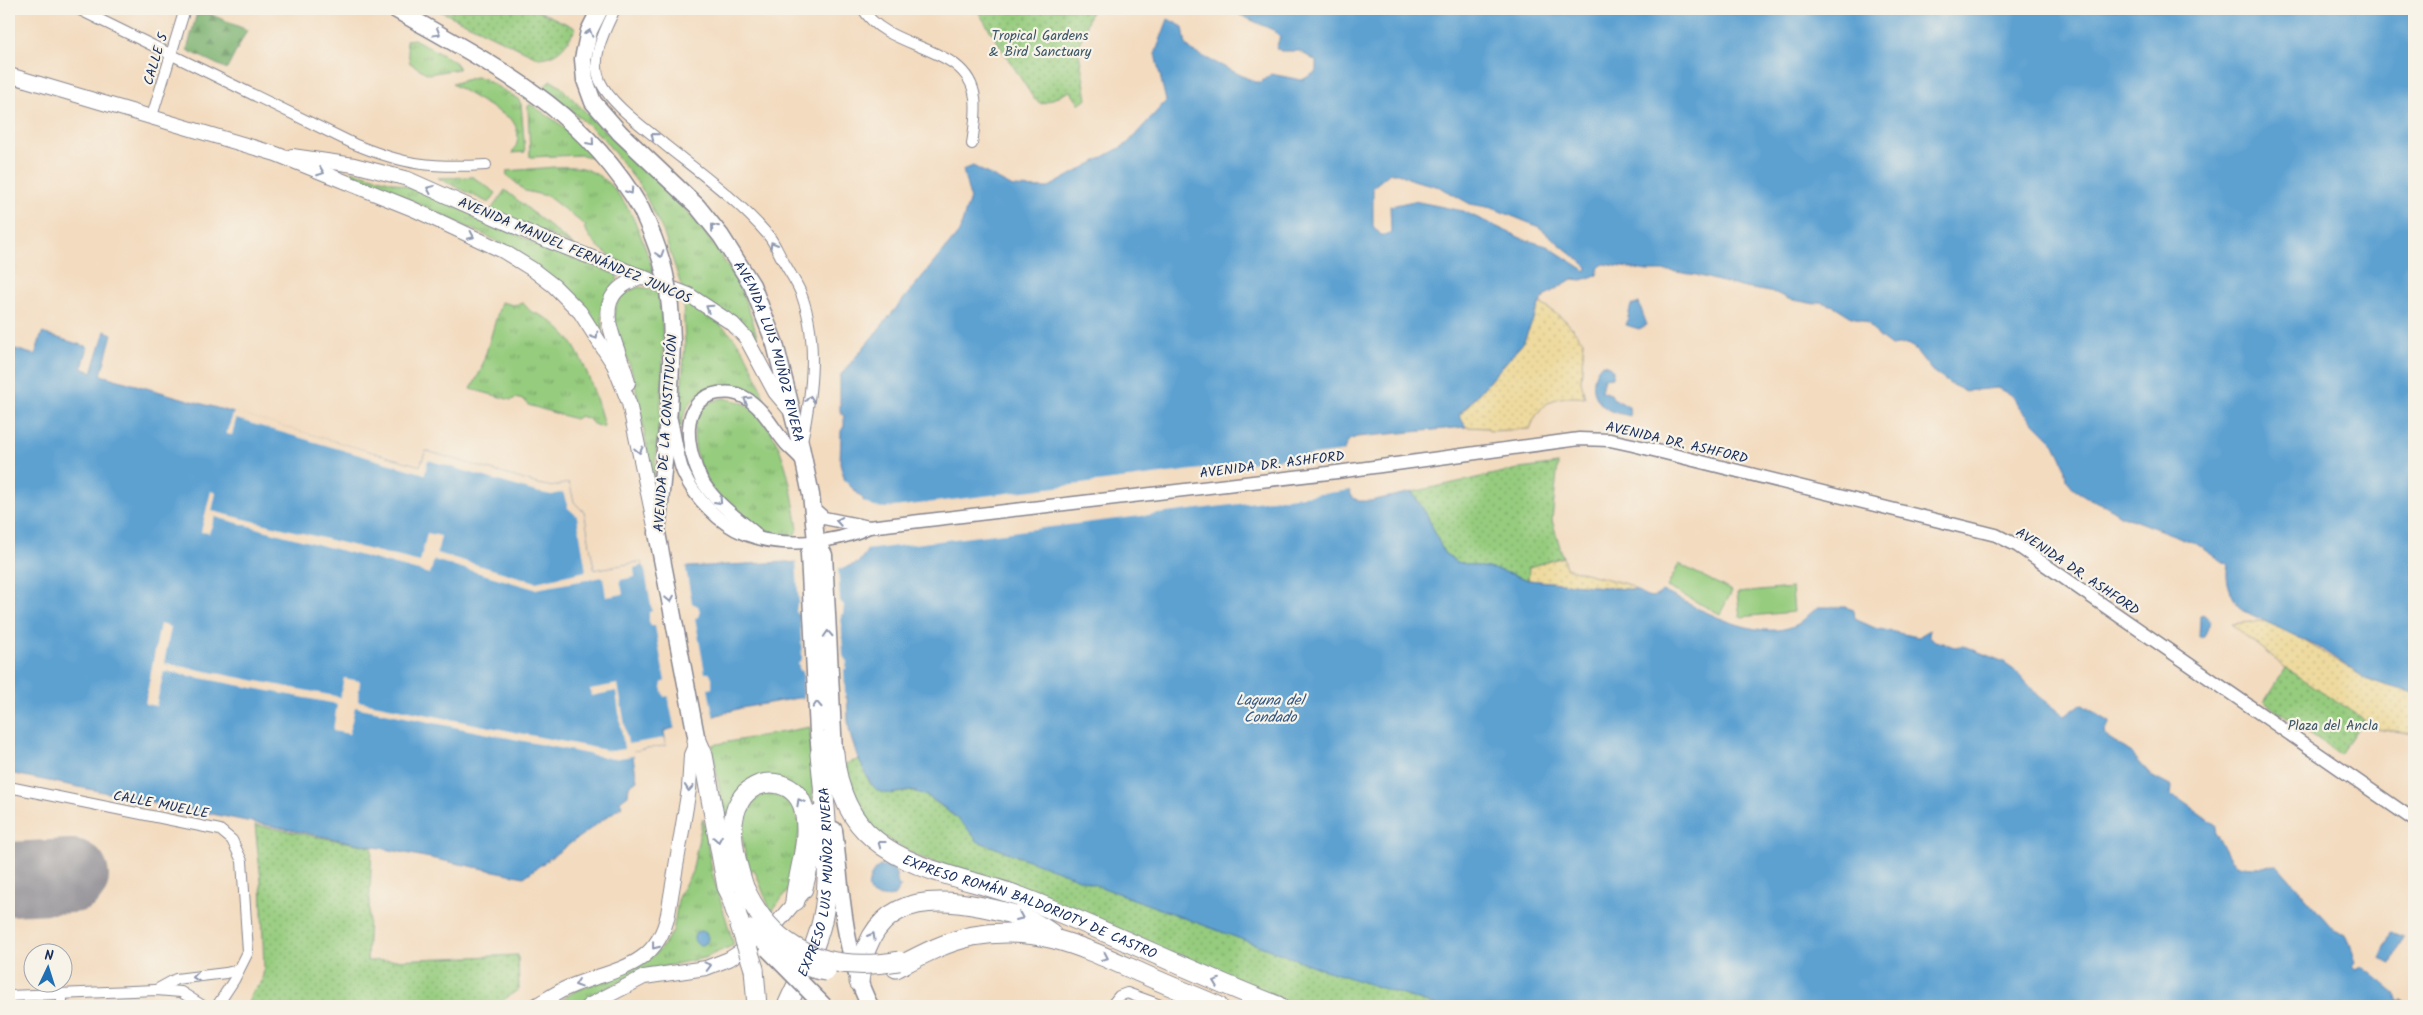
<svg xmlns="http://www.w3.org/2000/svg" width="2423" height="1015" viewBox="0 0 2423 1015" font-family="Kalam,sans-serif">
	<defs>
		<pattern id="grass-tufts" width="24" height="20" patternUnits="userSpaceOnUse" patternTransform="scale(1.25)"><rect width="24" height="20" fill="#96cc7e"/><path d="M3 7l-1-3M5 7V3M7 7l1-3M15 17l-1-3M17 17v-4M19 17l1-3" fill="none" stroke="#7aa66a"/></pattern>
		<pattern id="forest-firs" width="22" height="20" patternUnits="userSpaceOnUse" patternTransform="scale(1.25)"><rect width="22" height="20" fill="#78b06d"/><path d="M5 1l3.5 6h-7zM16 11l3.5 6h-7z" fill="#62905d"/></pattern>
		<pattern id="sand-dots" width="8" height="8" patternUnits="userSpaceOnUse" patternTransform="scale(1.25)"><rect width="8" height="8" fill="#eeda9e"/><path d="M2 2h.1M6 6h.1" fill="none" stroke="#ccbb8a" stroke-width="1.8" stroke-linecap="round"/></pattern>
		<pattern id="park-dots" width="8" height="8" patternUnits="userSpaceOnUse" patternTransform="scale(1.25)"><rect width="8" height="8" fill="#96cc7e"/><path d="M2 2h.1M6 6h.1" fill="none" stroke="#7aa66a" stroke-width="1.8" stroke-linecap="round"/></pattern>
	</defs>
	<rect width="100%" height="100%" fill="#f7f3e8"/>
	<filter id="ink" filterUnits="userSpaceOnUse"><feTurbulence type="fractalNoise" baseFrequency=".02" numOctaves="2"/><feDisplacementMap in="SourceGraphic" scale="10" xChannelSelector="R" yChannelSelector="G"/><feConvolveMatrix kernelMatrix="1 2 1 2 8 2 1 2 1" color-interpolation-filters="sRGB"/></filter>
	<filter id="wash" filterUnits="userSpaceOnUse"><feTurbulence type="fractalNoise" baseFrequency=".0096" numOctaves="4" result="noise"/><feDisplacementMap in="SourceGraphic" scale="20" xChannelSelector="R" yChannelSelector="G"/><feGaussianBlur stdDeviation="1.12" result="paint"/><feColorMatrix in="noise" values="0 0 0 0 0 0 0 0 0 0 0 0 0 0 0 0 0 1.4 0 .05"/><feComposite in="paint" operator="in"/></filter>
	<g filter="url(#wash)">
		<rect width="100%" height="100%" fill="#f3dbbf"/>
		<!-- grass -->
		<g fill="url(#grass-tufts)" stroke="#587e6e">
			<polygon points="414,39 455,62 459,69 428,74 410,63 406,40"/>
			<path d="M475,77L483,78L518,99L521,104L525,152L512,153C520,142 520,130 511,119L452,84Z"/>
			<path d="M550,80L561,87C575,101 588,115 602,128C666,188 736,248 757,337L756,338L682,288L663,231L641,187L602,137L544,87Z"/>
			<polygon points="530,104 560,124 595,158 582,155 530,157 528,106"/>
			<path d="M554,167C565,167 576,166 585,169C626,183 642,237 654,274L614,259L595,244L584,228L586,226L547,196L525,191L506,174L507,171Z"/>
			<path d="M352,171L396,183L432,195L552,251L618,275C617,284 610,288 605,296C599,306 602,318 603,329L600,330L583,306L495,240L400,195L352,175Z"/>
			<polygon points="473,177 496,193 489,203 438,178"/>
			<polygon points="505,190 573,245 491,210"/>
			<path d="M639,287L657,290C670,351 659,417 654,479L652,481C646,444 641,407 632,372C626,351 612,332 615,309C617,297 628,291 639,287Z"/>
			<path d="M501,302L513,305L523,303C535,317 531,310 544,317C550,319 557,327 562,331C583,351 597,399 604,426L602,427L593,424L589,419L580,416L575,419L528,405L526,401L516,398L511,400L471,389L481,370Z"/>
			<path d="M683,302C736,328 748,350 766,404C733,378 690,379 681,427L678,426L685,344Z"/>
			<path d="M724,398C730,400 738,401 743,403C784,427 791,487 798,529L794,535C773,535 746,527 731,512C723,504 706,482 702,472C691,443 686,404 724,398Z"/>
			<polygon points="810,727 814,821 807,800 754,780 726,829 712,745"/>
			<polygon points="763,790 789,794 800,826 790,888 771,912 754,869 748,872 741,830 745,806"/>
			<polygon points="703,818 713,876 734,945 704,958 644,971 600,991 575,1006 552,1006 575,991 644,964 661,948 673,931 679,895 692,872"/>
		</g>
		<!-- forest -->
		<polygon fill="url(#forest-firs)" stroke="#4a7066" points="198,9 247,30 227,69 187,50"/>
		<!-- sand -->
		<g fill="url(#sand-dots)" stroke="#84847e">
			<path d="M1540,303L1565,320L1584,342L1581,381L1585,398C1556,394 1540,401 1530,429L1490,431L1487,428L1466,427L1459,416L1523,343Z"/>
			<polygon points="1563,557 1566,568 1630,585 1636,590 1528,580 1528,567"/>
			<polygon points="2263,621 2288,631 2368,680 2414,693 2414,734 2376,728 2286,668 2231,624"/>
		</g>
		<!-- park -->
		<g fill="url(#park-dots)" stroke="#587e6e">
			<path d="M436,9H534L576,28C566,45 560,56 539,58Z"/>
			<polygon points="986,9 1092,9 1080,42 1075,47 1079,52 1087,99 1079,104 1070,91 1042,104 1034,99 979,13"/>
			<polygon points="1558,464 1552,520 1563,557 1529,567 1528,580 1502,571 1457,562 1444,553 1427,515 1412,492 1513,470"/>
			<polygon points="2286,668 2364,719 2340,754 2264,702"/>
			<polygon points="860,759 870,784 891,794 910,791 925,794 968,827 977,841 1319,968 1437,1006 1298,1006 915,855 876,832 854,803 842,765"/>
			<polygon points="255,825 372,847 367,961 518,955 519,989 495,1006 247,1006 252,992 261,983 264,970 261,881"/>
		</g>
		<!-- pitch -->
		<g fill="#96cc7e" stroke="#587e6e">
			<polygon points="1679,564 1732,591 1720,614 1667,587"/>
			<polygon points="1792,588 1794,612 1740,617 1737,593"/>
		</g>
		<!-- water -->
		<g fill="#5da1d1" stroke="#3c6898" fill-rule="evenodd">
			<path d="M1227,9H2414V693L2368,680L2320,648L2242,610C2232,599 2224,580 2228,565L2195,543L2120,515L2105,505L2090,499L2075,490L2066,479L2064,464L2055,444L2018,407L2013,396L1997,388L1965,391L1950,384L1932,371L1914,348L1907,344L1891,346L1879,337L1868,323L1850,316L1834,306L1820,302L1815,304L1788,299L1776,293L1745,288L1696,275L1670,271H1647L1604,264L1599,267L1597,275L1582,280L1572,279L1546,295L1540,303L1523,343L1459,415L1466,427L1357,437L1349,440L1344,449L1349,489L1352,497L1359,501H1370L1412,492L1427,515L1444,553L1457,562L1502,571L1528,580L1636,590C1646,596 1653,601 1662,591C1698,607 1758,645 1798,624C1806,619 1811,611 1819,607H1845L1854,610L1855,619L1875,628L1918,637L1930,630L1929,635L1935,641L1956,647L1964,646L2004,662L2014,669L2039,696L2065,716L2081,704L2110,722L2105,731L2106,736L2129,751L2153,777L2172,787L2171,796L2179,799L2216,825L2215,834C2223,842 2225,853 2232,861C2240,870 2266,866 2278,866L2334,930L2346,934L2356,961L2353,965L2356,969L2362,966L2396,994L2400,1003L2403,1000L2409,1006H1437L1319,968L977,841C966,824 932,793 911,791C900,791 888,797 877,790C867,783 850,741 849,728C847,718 848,707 847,697L798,698L741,708L664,731L666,745L632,751L637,780L629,786L628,795L620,801L622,806L524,877L9,773V347L35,355L42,333L88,347L82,368L92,372L105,331L112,334L101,375L420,466L426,451L537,484L552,487L569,483L574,502L584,512L594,570L641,562V566L648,569L787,562L840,569L858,563L867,551L869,527L863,499L845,481L840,464L841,431L844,426V417L840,411V376L959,232L970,198L963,170L973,166L1013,187L1047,188L1127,144L1166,101L1155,54L1168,19L1183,27L1186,45L1192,51L1255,82H1261L1271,74L1302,80L1316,72V61L1299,51H1281L1276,48L1280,37L1273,30ZM1390,173H1398L1412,180L1440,187L1470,204L1492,208L1539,227L1587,267L1586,271L1547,246L1523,239L1463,211L1414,201L1390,206L1391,231L1387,235H1381L1373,226V187Z"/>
			<polygon points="1639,303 1647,325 1639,329 1626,325 1631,305"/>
			<path d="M1602,364L1610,366L1613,371V377L1604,378L1601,391L1611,394L1613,398L1629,407L1630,416C1623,414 1613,413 1607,409C1591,399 1589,377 1602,364Z"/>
			<polygon points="2203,614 2211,621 2204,637 2199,638 2200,616"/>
			<path d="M880,866C896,865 896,873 898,885L901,886L894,896C881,898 865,898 869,882C872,874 872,871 880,866Z"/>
			<circle cx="701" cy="938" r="7"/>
			<polygon points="2391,932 2403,937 2392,964 2380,959"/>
		</g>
		<!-- pier -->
		<g fill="#f3dbbf">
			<polygon points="234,412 420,466 426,451 537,484 552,487 569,483 574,502 584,512 594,570 641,562 641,566 634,568 635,577 620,580 623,594 606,597 603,577 535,589 434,560 430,574 215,517 209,533 201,532 211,491 216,493 212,511 420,562 427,533 441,536 437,553 536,582 586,571 577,516 568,508 563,492 552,495 536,492 428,460 425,474 236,419 232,435 226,434"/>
			<polygon points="1347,451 1352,490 865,550 867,527 861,500 874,507 886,508"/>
			<polygon points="796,561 838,566 840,601 844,605 843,614 841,614 843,656 847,660 846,669 844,669 846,718 845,700 803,700 803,671 800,671 798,663 802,659 800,616 796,612 797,604 799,603"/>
			<polygon points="685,563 692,603 698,606 700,611 698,617 695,618 705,673 709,673 712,677 712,688 708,689 714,719 675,731 668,696 664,697 661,687 662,683 665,681 655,626 651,626 649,621 649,612 652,611 644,565 648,566"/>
			<polygon points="160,624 171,627 164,663 340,697 344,678 360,681 358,701 611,751 624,749 616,691 591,696 590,689 618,684 628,744 665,738 666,745 633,751 633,756 613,759 355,707 349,734 333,731 337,704 164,671 156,706 145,704"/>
		</g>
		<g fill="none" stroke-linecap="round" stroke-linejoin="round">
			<!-- runway -->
			<polyline stroke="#87858e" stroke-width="74" points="9,879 72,876"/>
		</g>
	</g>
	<g filter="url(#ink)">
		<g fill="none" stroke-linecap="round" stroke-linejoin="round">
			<!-- minor casing -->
			<g stroke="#87858e" stroke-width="12">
				<g id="minor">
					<path d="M78,9L354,144C405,165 431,168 486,165"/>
					<path d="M615,9C605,30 590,57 600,81C611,105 645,128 665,145C700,173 738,200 768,235C775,243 779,255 785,264C790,273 796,282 800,291C819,337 812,393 802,441"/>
					<path d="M863,9C888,52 968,43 975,98C977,113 974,129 972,144"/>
					<polyline points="152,116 185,9"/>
					<polyline points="9,787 220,830 232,840 242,861 248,952 234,980 217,1006"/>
					<polyline points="156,990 176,979 226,973 238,970"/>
					<polyline points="9,996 156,990 181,992 203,1006"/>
					<polyline points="62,1006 62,994"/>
					<polyline points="1111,1006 1119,996 1127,993 1163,1006"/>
				</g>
			</g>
			<!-- tertiary casing -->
			<g stroke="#87858e" stroke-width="15">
				<g id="tertiary">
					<path d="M671,420C675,436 677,457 683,472C694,497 719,524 745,534C781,548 835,544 869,527L1337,472L1579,439L1610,440L1633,445L1996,535L2018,546L2414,820"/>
					<polyline points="813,508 824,518 869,527"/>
					<path d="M755,533C736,517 714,502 701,479C688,453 676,400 718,393C728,392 735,392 744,397C764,408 772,428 787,445C792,450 798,455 803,461"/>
				</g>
			</g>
			<!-- secondary casing -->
			<g stroke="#87858e" stroke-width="16">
				<g id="secondary">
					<polyline points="9,75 276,154 413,209 503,251 532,269 554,286 580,312 614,365 629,403 655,526"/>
					<polyline points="292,156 354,165 408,179 541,238 689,295 733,324 746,338 775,392 791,411"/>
					<path d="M628,383C624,359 598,318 613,296C619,286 631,281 642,276"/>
					<path d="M535,1006C546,1000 557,992 569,987C612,969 657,969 668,914L689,789L691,755L697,741"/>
					<polyline points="588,1006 644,977 706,968 729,959 767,935 805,890 814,855 818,812"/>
				</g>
			</g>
			<!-- primary casing -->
			<g stroke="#87858e" stroke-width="19">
				<g id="primary">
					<path d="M395,9C493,66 581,106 641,209"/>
					<path id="s1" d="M600,9L589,31L583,59L585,80L593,102L620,133L697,206L721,236L752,285L775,344L801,447L811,495L816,540L809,554L818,732L820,754L825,764"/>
					<polyline points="672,342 669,409 657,533 697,741"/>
					<polyline points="816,540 824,555 834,753"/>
					<path d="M834,830C841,888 843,954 870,1006"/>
				</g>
			</g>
			<!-- motorway casing -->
			<g stroke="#87858e" stroke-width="21">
				<g id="motorway">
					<polyline points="697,741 703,755 727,887 740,913"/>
					<path id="s2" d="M834,753C837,785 848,818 874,839C914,873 973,879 1021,897C1108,931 1191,972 1278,1006"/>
					<path d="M744,887C736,862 725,826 740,801C755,774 797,778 804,810C811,842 798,870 795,901"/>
					<path d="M896,968C921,955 945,942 973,936C1038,924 1084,948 1141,973C1167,985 1193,995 1218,1006"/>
					<polyline points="754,969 757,1006"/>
					<path d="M859,982C867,905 916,893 983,907C1008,912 1030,918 1051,933"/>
					<path id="s3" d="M787,1006C799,979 815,951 822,921C833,873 825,803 820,754"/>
				</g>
			</g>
			<!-- minor -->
			<use href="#minor" stroke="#fff" stroke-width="10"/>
			<!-- tertiary -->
			<use href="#tertiary" stroke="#fff" stroke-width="12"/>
			<!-- secondary -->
			<use href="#secondary" stroke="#fff" stroke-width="14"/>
			<!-- primary -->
			<use href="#primary" stroke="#fff" stroke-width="16"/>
			<!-- motorway -->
			<use href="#motorway" stroke="#fff" stroke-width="19"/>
			<!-- primary-bridge casing -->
			<g stroke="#87858e" stroke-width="19" stroke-linecap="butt">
				<g id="primary-bridge">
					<path d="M641,209C664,257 671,289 672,342"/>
					<polyline points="768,949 824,1006"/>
				</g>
			</g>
			<!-- motorway-bridge casing -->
			<g stroke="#87858e" stroke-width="21" stroke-linecap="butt">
				<g id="motorway-bridge">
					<path d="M744,887C774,954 830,973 899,961"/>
					<polyline points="732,900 754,969"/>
					<path d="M751,930C775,948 796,967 826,971"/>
				</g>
			</g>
			<!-- primary-bridge -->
			<use href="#primary-bridge" stroke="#fff" stroke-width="16"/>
			<!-- motorway-bridge -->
			<use href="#motorway-bridge" stroke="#fff" stroke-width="19"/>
		</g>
		<!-- one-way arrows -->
		<defs><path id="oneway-chevron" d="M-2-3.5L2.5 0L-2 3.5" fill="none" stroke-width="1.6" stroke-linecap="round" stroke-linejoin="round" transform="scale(1.25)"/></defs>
		<g stroke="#8d97ae">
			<use href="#oneway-chevron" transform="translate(437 33) rotate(30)"/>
			<use href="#oneway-chevron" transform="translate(589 33) rotate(-72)"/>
			<use href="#oneway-chevron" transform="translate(654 136) rotate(-141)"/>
			<use href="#oneway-chevron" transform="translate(591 142) rotate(49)"/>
			<use href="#oneway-chevron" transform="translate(321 172) rotate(21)"/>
			<use href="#oneway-chevron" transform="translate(430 189) rotate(-156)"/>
			<use href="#oneway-chevron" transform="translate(630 191) rotate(57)"/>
			<use href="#oneway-chevron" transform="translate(714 227) rotate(-129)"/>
			<use href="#oneway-chevron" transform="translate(471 236) rotate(25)"/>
			<use href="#oneway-chevron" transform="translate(773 245) rotate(-120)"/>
			<use href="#oneway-chevron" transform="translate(660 254) rotate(72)"/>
			<use href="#oneway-chevron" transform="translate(709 308) rotate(-147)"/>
			<use href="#oneway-chevron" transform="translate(595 336) rotate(58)"/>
			<use href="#oneway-chevron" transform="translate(810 399) rotate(-84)"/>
			<use href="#oneway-chevron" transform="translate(747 400) rotate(-148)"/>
			<use href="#oneway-chevron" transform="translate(639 450) rotate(78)"/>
			<use href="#oneway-chevron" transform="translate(719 501) rotate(48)"/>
			<use href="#oneway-chevron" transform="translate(839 521) rotate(-170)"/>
			<use href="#oneway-chevron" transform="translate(670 599) rotate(79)"/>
			<use href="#oneway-chevron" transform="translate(828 634) rotate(-93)"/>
			<use href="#oneway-chevron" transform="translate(817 705) rotate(-93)"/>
			<use href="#oneway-chevron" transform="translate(689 788) rotate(95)"/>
			<use href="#oneway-chevron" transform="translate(800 802) rotate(-119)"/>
			<use href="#oneway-chevron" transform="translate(718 839) rotate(80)"/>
			<use href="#oneway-chevron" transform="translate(881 844) rotate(-143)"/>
			<use href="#oneway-chevron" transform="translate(1020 917) rotate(23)"/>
			<use href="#oneway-chevron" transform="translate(872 936) rotate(-60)"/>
			<use href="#oneway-chevron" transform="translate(655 946) rotate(128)"/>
			<use href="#oneway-chevron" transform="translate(1105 957) rotate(25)"/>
			<use href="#oneway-chevron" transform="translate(708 966) rotate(-15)"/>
			<use href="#oneway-chevron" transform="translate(196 977) rotate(173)"/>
			<use href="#oneway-chevron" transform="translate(1216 982) rotate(-159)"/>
			<use href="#oneway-chevron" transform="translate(578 984) rotate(161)"/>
		</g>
	</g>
	<g text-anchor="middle" stroke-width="4.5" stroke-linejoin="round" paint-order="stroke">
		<!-- park labels -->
		<g font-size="14" fill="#3a5666" stroke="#f7f3e8">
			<text x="1040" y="40">Tropical Gardens<tspan x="1040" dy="16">&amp; Bird Sanctuary</tspan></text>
			<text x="2333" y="730">Plaza del Ancla</text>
		</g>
		<!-- street labels -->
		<g font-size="14" fill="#1b2f5e" stroke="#f7f3e8">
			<text transform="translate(155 59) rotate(-73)" y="5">CALLE 5</text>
			<text transform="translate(575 250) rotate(23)" y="5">AVENIDA MANUEL FERNÁNDEZ JUNCOS</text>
			<text dy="5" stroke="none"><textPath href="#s1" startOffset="410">AVENIDA LUIS MUÑOZ RIVERA</textPath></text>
			<text transform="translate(665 433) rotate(-86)" y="5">AVENIDA DE LA CONSTITUCIÓN</text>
			<text transform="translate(1677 442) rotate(13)" y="5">AVENIDA DR. ASHFORD</text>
			<text transform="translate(1272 464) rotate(-7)" y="5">AVENIDA DR. ASHFORD</text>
			<text transform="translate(2078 571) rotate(34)" y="5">AVENIDA DR. ASHFORD</text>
			<text transform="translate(161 804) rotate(11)" y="5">CALLE MUELLE</text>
			<text dy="5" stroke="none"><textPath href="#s3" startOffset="130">EXPRESO LUIS MUÑOZ RIVERA</textPath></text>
			<text dy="5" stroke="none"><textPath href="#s2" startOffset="268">EXPRESO ROMÁN BALDORIOTY DE CASTRO</textPath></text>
		</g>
		<!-- water labels -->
		<g font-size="15" font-style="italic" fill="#325786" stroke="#f7f3e8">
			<text x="1270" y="705">Laguna del<tspan x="1270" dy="17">Condado</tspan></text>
		</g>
	</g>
	<!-- margin -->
	<rect width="2423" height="1015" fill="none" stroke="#f7f3e8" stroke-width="30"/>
	<!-- north arrow -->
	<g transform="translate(48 968) rotate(4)"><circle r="24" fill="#f7f3e8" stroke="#9fa5b1"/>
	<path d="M0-4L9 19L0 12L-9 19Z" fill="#1f6fb2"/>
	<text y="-8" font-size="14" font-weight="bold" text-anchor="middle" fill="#1b2f5e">N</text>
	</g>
</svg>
